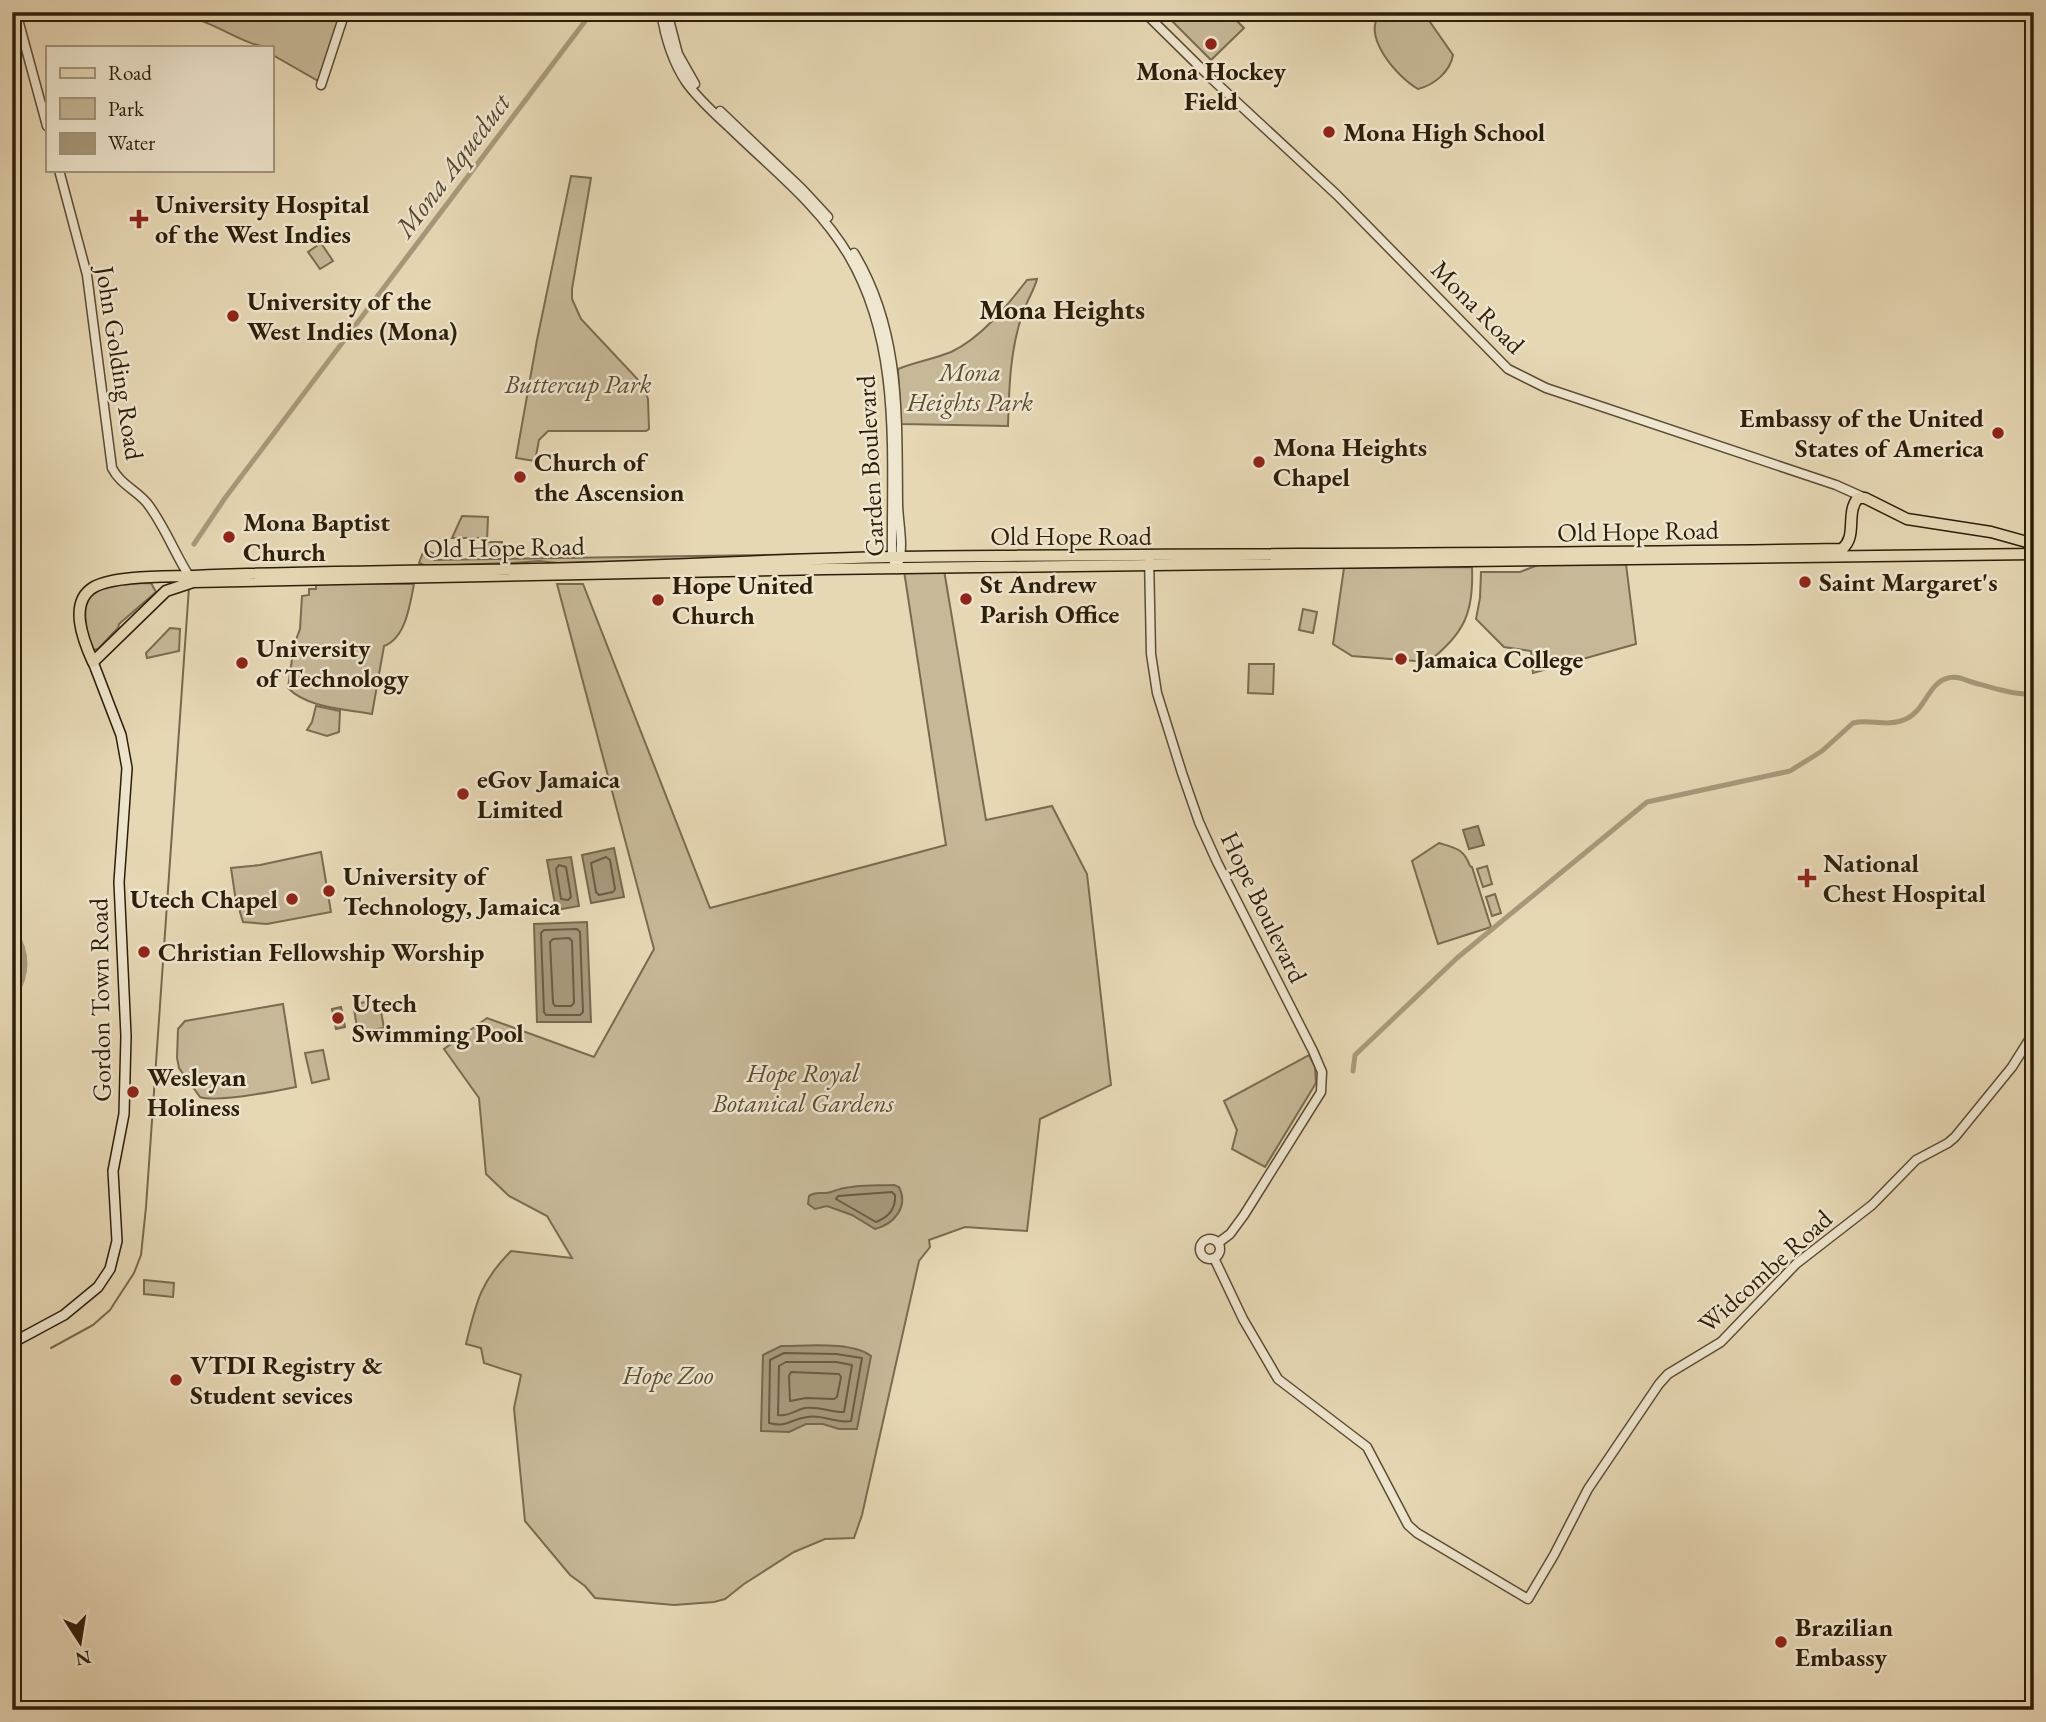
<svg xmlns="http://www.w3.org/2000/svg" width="2046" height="1722" viewBox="0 0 2046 1722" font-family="'EB Garamond',serif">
	<rect width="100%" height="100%" fill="#e7d8b5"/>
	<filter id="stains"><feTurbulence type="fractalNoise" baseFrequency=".00286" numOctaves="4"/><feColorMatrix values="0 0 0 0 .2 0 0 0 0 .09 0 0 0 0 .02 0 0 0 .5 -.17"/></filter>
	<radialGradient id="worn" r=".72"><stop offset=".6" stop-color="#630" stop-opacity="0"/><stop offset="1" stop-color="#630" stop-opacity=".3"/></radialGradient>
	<!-- green -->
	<g fill="#c7b898" stroke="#7a6b50" stroke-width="2">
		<path d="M182,12H344L320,82L271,54V47C243,47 213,19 181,16Z"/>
		<polygon points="1163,12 1228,12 1244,28 1211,60"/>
		<path d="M1382,12H1423L1453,55C1450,72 1434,85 1418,89C1397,77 1359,34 1382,12Z"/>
		<polygon points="571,176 591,178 572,289 572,299 581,319 643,385 648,399 649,429 646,431 548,431 539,440 535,461 516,458 537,340"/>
		<polygon points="321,243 333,261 320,269 308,252"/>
		<path d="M1037,279C1034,291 1026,302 1022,315C1010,351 1009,388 1008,426L901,424L898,369C915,362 934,359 951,352C981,338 1007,306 1027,280Z"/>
		<polygon points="462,516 488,517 487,542 502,542 502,553 483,553 483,538 452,538"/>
		<polygon points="424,550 433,553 434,560 887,553 796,558 558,563 539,561 513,563 426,566 419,563"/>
		<polygon points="1626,564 1636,644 1533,673 1531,651 1504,647 1476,619 1480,598 1481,572 1520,572 1538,565"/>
		<path d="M1472,567C1474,613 1464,634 1428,662L1352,656L1333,644L1344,568Z"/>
		<path d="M944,570L986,820L1052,806L1087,874L1111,1085L1040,1119L1027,1231L965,1227L929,1240L930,1247L919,1261L862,1515L854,1538L825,1539L794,1552L744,1584L725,1599L714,1602L674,1605L595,1598L585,1586L570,1575L525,1521L514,1408L521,1375L484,1363L481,1348L466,1344C476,1303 480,1282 511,1251L572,1258L547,1216L509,1196L486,1174L479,1098L444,1049L487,1018L594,1057L654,949L557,584H583L710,908L946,845L904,571Z"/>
		<path d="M151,583L156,592L119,624L118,628L98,649L93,650L89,646C77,581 93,585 151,583Z"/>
		<path d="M316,583L414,584C410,604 406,638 384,646L372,714C346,709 307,708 288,688L294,645L300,629L302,596L309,595V589H316Z"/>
		<polygon points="1303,609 1317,612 1313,633 1299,630"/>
		<polygon points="170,628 180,629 179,651 147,658 146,653"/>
		<polygon points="1249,664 1274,664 1273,694 1248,693"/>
		<polygon points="316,706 340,711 339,732 327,736 307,730 312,722"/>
		<path d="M1439,843C1456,848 1464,849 1470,866L1472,867L1491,927L1438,944L1412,861Z"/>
		<polygon points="321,852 331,912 267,924 243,922 235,895 231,868 260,865"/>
		<polygon points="1487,866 1492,884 1483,887 1477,869"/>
		<polygon points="1495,894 1501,913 1492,916 1486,897"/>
		<polygon points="379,1000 384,1028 358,1032 353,1004"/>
		<path d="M283,1004L296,1087C276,1091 217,1103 200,1097L179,1068L177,1058L178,1029L185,1021Z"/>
		<polygon points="323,1050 329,1079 312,1083 305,1053"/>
		<polygon points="1309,1055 1315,1067 1316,1083 1265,1167 1232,1149 1237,1130 1224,1101"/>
		<polygon points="144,1280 174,1283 173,1297 144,1294"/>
	</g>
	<!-- water -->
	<g fill="#a8997b" stroke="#77684d" stroke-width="2">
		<polygon points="1478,826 1484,845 1469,849 1463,830"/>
		<polygon points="614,848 624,897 591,903 582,855"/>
		<polygon points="571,857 579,906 556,910 547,860"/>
		<polygon points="587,922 591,1022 537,1022 534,924"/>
		<polygon points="341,1007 345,1027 336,1029 332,1009"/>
		<path d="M894,1185L899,1187C909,1207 894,1224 875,1229L852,1215L827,1206L815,1209L808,1204L809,1196C817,1190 823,1195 831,1192C851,1184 872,1186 894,1185Z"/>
		<path d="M781,1346C806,1346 852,1341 871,1356L857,1429H839L823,1424H806L789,1432L761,1431L763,1355Z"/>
	</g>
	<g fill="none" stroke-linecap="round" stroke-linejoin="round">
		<!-- shore -->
		<g stroke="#6a5c42" stroke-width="2">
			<polygon points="606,857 610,860 615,889 613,892 599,895 596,892 591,863"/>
			<polygon points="559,865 566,867 571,897 568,900 561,899 556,869"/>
			<polygon points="577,929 580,932 583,1012 580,1015 546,1015 544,1012 541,933 544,930"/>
			<polygon points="569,938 572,941 574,1003 571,1006 555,1006 553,1003 550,942 553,939"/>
			<path d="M892,1192L895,1195C896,1209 889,1217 876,1222L836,1199L838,1196Z"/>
			<path d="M784,1353L836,1354L862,1358L851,1421C836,1424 823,1414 807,1417C790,1419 788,1428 769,1423L770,1360Z"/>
			<path d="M786,1362H836L852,1365L844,1412C833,1413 819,1406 805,1408C795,1410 789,1417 778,1415L779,1366Z"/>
			<polygon points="791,1372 839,1374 841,1377 837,1397 834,1399 806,1398 790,1401 789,1376"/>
		</g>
		<!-- stream -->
		<polyline stroke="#77684d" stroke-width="2" points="51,1348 93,1325 110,1310 134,1273 141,1255 146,1207 189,587"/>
		<!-- canal -->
		<g stroke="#a8997b" stroke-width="5">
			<polyline points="194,544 225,498 592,12"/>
			<path d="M1353,1071L1355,1055L1457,958L1647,802L1790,771L1822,751L1853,723C1870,718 1887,728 1906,719C1925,711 1928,683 1948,678C1958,675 1966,681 1975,683C1993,688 2015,695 2034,694"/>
		</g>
		<!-- river -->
		<path stroke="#a8997b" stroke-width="10" d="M12,931C26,954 26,973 12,996"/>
		<!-- tertiary casing -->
		<g stroke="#5c4c34" stroke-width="11">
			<g id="tertiary">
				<polyline points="16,12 47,126"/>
				<path d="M661,12C665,37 672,61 686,82C698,99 715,114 730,128C771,168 820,206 849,256C902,346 891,456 892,557L897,569"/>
				<polyline points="667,12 678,54 695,84"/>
				<polyline points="1144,12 1213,80 1337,195 1508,369 1546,388 1836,485 1865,498"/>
				<polyline points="321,85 345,12"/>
				<polyline points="720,111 802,189 828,217"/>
				<path d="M59,170L87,275L112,468C120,484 136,490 147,503C165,526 175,555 191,579"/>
				<path d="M854,253C901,331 897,415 898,503C898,521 904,544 899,561"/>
				<polyline points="1149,556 1151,654 1157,693 1182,773 1199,822 1217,862 1313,1051 1322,1072 1321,1092 1244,1215 1230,1234 1218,1243"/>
				<circle cx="1210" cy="1249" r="10"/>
				<polyline points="1214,1258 1243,1319 1278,1379 1367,1447 1408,1525 1417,1533 1528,1599 1554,1555 1588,1489 1659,1384 1668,1374 1721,1342 1796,1264 1872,1205 1916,1160 1948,1143 1955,1137 2012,1067 2034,1032"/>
			</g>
		</g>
		<!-- secondary casing -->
		<g stroke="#2d1e09" stroke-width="12">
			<polyline id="secondary" points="12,1343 64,1315 98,1287 110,1269 117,1241 113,1171 124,1114 126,1036 119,882 127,768 121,735 93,662"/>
		</g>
		<!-- primary casing -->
		<g stroke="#2d1e09" stroke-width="13">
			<path id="primary" d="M2034,544L1991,532L1907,519L1865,498H1858C1845,513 1858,536 1842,549C1526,555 1210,553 893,557C774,559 654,567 534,569C421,571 307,571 194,576C168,577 115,575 94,587C68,602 83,640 93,662L166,591L193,582L826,569L2034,554"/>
		</g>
		<!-- tertiary -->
		<use href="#tertiary" stroke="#efe6cf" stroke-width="8"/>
		<!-- secondary -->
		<use href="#secondary" stroke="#efe6cf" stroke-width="9"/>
		<!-- primary -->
		<use href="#primary" stroke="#e7d8b5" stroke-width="10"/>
	</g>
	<!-- markers -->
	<g fill="#8f2418" stroke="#efe6cf" stroke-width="2.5">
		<circle cx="1211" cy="44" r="7"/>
		<circle cx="1329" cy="132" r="7"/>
		<path d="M135.5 208.5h7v7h7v7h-7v7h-7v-7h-7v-7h7z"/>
		<circle cx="233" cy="316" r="7"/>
		<circle cx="1998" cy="433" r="7"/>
		<circle cx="1259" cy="462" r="7"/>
		<circle cx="520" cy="477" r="7"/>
		<circle cx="229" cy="537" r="7"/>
		<circle cx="1805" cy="582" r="7"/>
		<circle cx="966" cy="599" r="7"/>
		<circle cx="658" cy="600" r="7"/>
		<circle cx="1401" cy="659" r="7"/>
		<circle cx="242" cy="663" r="7"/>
		<circle cx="463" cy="794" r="7"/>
		<path d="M1803.5 867.5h7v7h7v7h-7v7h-7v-7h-7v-7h7z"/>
		<circle cx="329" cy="891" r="7"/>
		<circle cx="292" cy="899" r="7"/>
		<circle cx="144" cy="952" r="7"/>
		<circle cx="338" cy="1018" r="7"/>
		<circle cx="133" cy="1092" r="7"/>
		<circle cx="176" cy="1380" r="7"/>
		<circle cx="1781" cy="1642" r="7"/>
	</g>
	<g text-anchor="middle" stroke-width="5" stroke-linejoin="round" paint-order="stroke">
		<!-- poi labels -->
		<g font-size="26" font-weight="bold" fill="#2d1e09" stroke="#efe6cf" text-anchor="start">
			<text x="1211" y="80" text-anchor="middle">Mona Hockey<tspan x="1211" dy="30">Field</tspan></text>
			<text x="1343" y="141">Mona High School</text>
			<text x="155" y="213">University Hospital<tspan x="155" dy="30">of the West Indies</tspan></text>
			<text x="247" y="310">University of the<tspan x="247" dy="30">West Indies (Mona)</tspan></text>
			<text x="1984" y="427" text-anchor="end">Embassy of the United<tspan x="1984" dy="30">States of America</tspan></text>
			<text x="1273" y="456">Mona Heights<tspan x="1273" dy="30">Chapel</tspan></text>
			<text x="534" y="471">Church of<tspan x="534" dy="30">the Ascension</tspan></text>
			<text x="243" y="531">Mona Baptist<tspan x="243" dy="30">Church</tspan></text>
			<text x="1819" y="591">Saint Margaret's</text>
			<text x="980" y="593">St Andrew<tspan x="980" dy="30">Parish Office</tspan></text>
			<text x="672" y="594">Hope United<tspan x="672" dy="30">Church</tspan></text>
			<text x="256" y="657">University<tspan x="256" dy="30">of Technology</tspan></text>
			<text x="1415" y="668">Jamaica College</text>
			<text x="477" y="788">eGov Jamaica<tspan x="477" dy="30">Limited</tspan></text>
			<text x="1823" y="872">National<tspan x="1823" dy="30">Chest Hospital</tspan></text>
			<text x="343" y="885">University of<tspan x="343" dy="30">Technology, Jamaica</tspan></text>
			<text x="278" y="908" text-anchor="end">Utech Chapel</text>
			<text x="158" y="961">Christian Fellowship Worship</text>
			<text x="352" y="1012">Utech<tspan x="352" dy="30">Swimming Pool</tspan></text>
			<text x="147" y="1086">Wesleyan<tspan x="147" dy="30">Holiness</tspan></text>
			<text x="190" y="1374">VTDI Registry &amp;<tspan x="190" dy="30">Student sevices</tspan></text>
			<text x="1795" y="1636">Brazilian<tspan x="1795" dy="30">Embassy</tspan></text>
		</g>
		<!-- street labels -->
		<g font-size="26" fill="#2d1e09" stroke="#efe6cf">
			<text transform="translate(1478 307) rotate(45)" y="9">Mona Road</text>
			<text transform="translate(120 363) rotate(81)" y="9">John Golding Road</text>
			<text transform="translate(870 466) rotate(-93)" y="9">Garden Boulevard</text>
			<text transform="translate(1638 531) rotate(-1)" y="9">Old Hope Road</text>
			<text x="1071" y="545">Old Hope Road</text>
			<text transform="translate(504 547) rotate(-1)" y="9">Old Hope Road</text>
			<text transform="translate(1264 907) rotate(64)" y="9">Hope Boulevard</text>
			<text transform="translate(100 1000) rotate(-91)" y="9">Gordon Town Road</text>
			<text transform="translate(1765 1271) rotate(-42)" y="9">Widcombe Road</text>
		</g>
		<!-- park labels -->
		<g font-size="26" font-style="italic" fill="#5b4c34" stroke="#efe6cf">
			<text x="970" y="381">Mona<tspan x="970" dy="30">Heights Park</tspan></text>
			<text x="578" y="393">Buttercup Park</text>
			<text x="803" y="1082">Hope Royal<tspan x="803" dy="30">Botanical Gardens</tspan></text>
			<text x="668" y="1384">Hope Zoo</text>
		</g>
		<!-- water labels -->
		<g font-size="28" font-style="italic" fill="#584931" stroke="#efe6cf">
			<text transform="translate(452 165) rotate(-53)" y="10">Mona Aqueduct</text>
		</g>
		<!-- neighbourhood labels -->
		<g font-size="28" font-weight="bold" fill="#2d1e09" stroke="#efe6cf">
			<text x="1062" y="319">Mona Heights</text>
		</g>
	</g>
	<!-- margin -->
	<rect width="2046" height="1722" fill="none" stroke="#e7d8b5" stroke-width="42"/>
	<rect x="14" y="14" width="2018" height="1694" fill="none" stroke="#2d1e09" stroke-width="3.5"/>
	<rect x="21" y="21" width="2004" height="1680" fill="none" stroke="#2d1e09" stroke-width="2"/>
	<!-- legend -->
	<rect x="46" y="46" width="228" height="126" fill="#efe6cf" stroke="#a19680" stroke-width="2"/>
	<rect x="60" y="68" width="35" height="10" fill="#e7d8b5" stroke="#a19680" stroke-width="2"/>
	<text x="108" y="80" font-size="21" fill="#2d1e09">Road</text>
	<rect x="60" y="98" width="35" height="21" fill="#c7b898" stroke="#a19680" stroke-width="2"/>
	<text x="108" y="116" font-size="21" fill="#2d1e09">Park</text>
	<rect x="60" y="133" width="35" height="21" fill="#a8997b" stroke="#a19680" stroke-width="2"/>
	<text x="108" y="150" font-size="21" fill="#2d1e09">Water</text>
	<!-- north arrow -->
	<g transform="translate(80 1642) rotate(168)" stroke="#efe6cf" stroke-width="5" paint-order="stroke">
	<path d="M0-5L12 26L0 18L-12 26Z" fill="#2d1e09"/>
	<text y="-10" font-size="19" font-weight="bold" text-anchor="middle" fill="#2d1e09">N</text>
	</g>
	<rect width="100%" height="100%" filter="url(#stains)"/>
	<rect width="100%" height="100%" fill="url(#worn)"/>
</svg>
